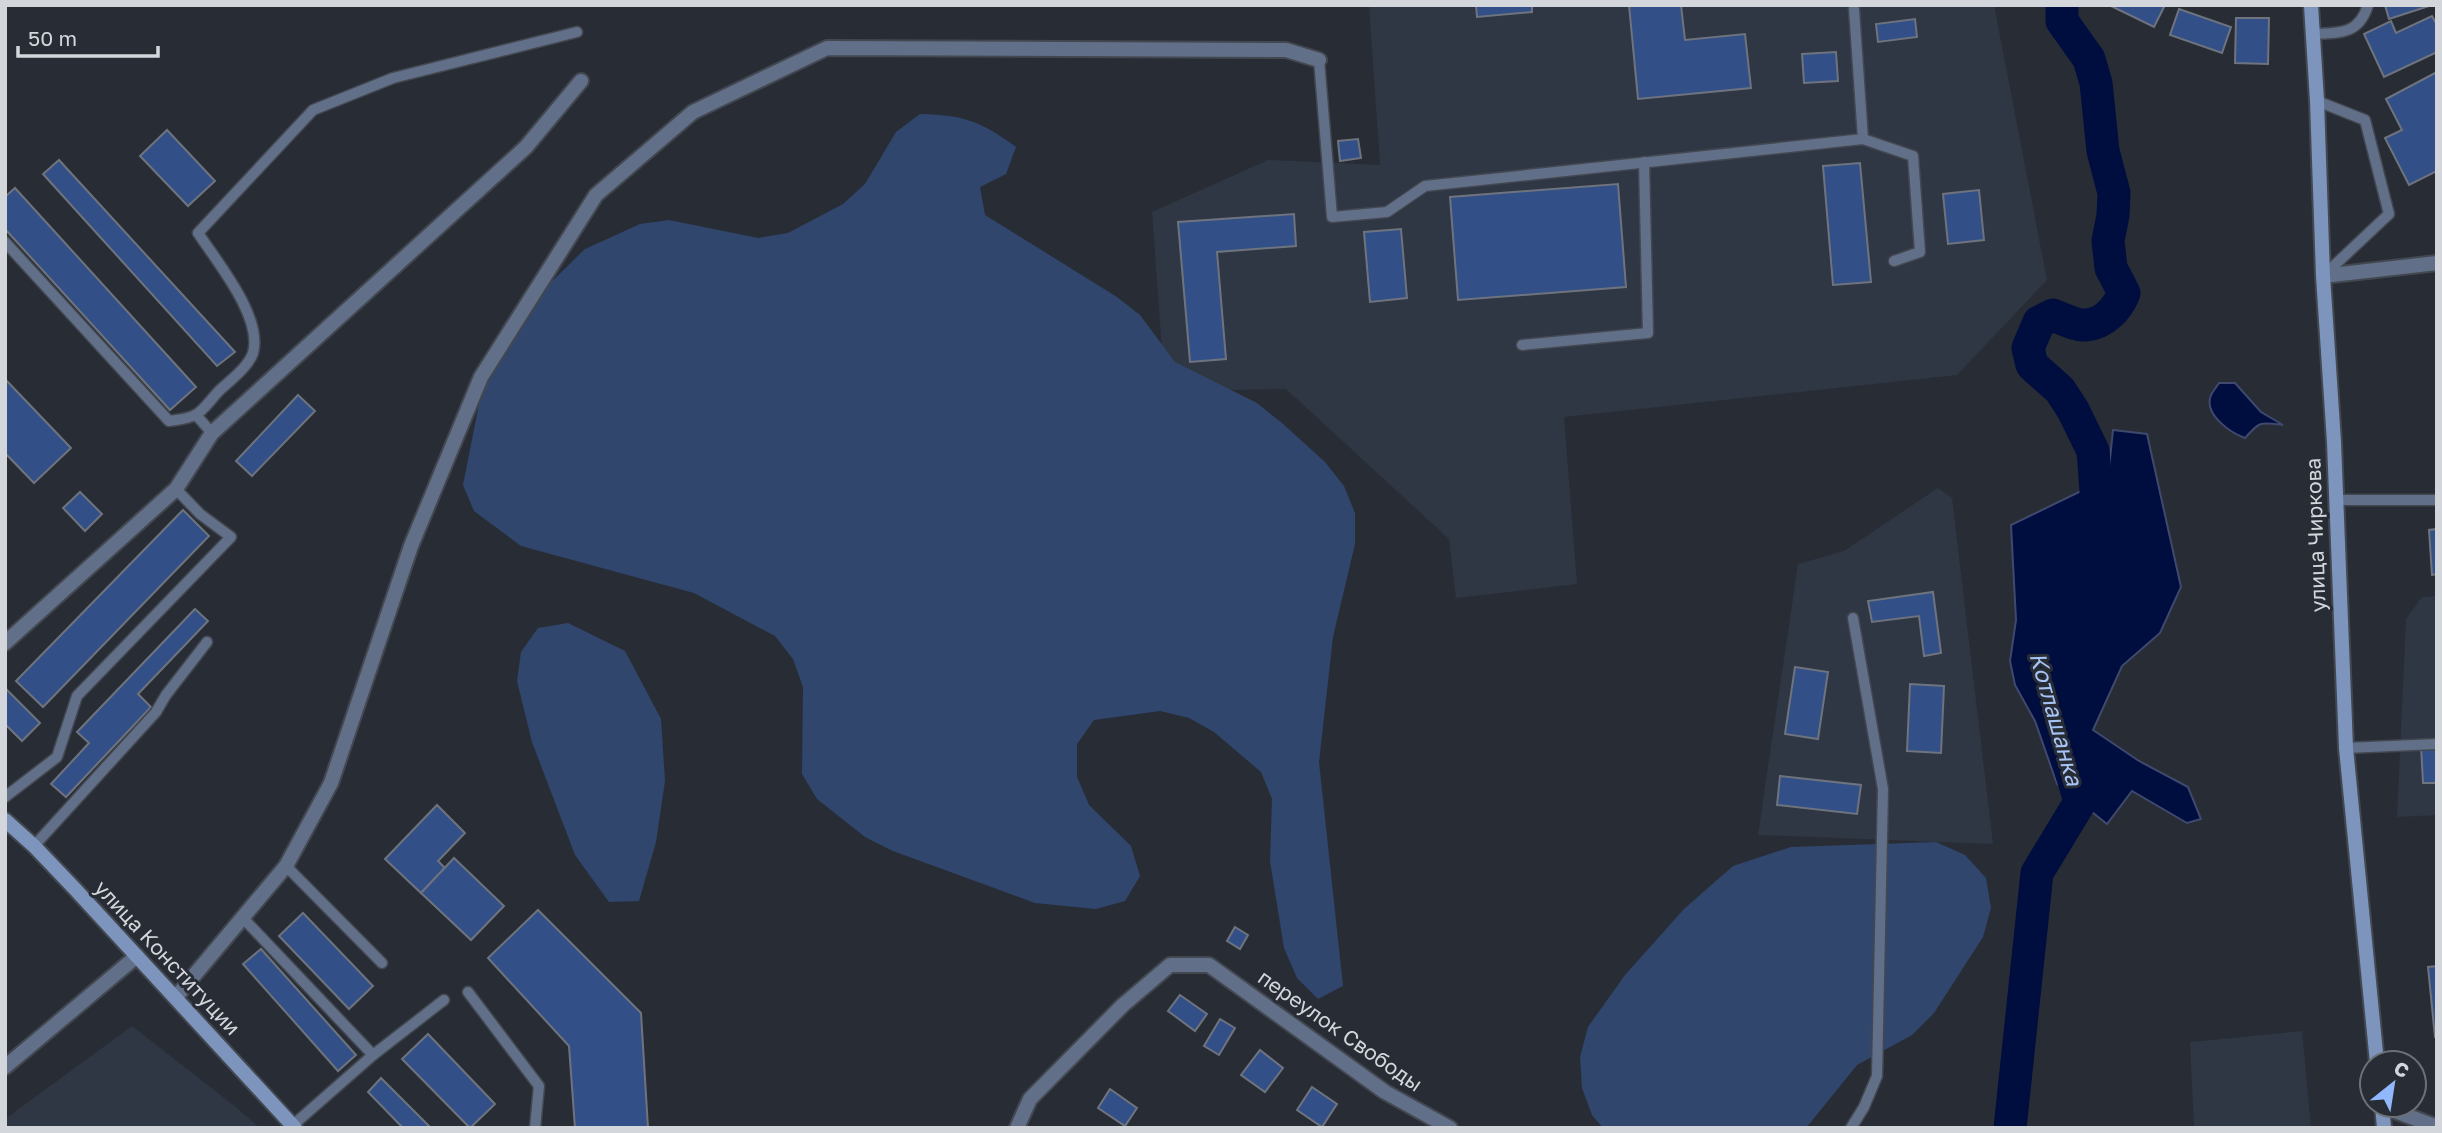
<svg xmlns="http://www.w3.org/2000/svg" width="2442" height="1133" viewBox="0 0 2442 1133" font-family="'Golos Text',sans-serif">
	<rect width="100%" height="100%" fill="#282d35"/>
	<!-- built -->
	<g fill="#2f3644">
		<polygon points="1369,5 1994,5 2047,280 1957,375 1564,417 1577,584 1456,598 1449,539 1286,389 1165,391 1152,212 1268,160 1380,165"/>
		<polygon points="1938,488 1952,498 1993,844 1758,835 1798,564 1844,551"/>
		<polygon points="2437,596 2437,815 2397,817 2406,619 2422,597"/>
		<polygon points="132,1026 237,1108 260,1128 5,1128 5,1119"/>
		<polygon points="2302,1031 2311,1128 2194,1128 2190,1042"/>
	</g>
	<!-- green -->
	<g fill="#30466d">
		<path d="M920,114C963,115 981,121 1016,147L1006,174L980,187L985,215L1117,297L1140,315L1175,362L1257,403L1282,423L1325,462L1344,486L1355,513V544L1333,637L1319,762L1343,986L1318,999L1297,978L1284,948L1270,861L1272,799L1261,772L1214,732L1189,718L1160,711L1094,720L1077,744V777L1089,805L1131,846L1140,876L1125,901L1096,909L1035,903L893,851L865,837L817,799L802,774L803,687L793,659L775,636L694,593L521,546L474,511L463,485L480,399L506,343L539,294L585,249L640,224L669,220L758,238L788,233L843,204L865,184L896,132Z"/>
		<polygon points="568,623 625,651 661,719 665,781 656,842 639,901 609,902 575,855 532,742 517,681 521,652 538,628"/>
		<polygon points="1936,842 1965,855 1986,878 1991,908 1983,937 1934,1013 1912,1035 1857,1065 1806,1128 1603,1128 1592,1115 1582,1088 1580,1057 1588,1027 1625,975 1684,909 1733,866 1791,847"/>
	</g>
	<!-- water -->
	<g fill="#000d3f" stroke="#3f496e" stroke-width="2">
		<path d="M2219,383H2235L2261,412L2283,425C2260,422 2260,421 2245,438C2231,433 2206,416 2210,398C2211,393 2216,388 2219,383Z"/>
		<polygon points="2113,430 2147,434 2181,587 2160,633 2122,666 2093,730 2139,761 2188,787 2201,819 2187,823 2132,791 2107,824 2057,784 2035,721 2015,685 2010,661 2016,620 2011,525 2108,478"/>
	</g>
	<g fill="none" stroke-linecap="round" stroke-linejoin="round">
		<!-- river -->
		<g stroke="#000d3f" stroke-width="33">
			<path d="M2062,5V21L2089,59L2096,83L2103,151L2114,193L2113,215L2108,241L2111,268L2124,293C2118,308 2104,324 2086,325C2076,326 2063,319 2053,315L2039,322L2028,348L2032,365L2060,390L2073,410L2093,451L2097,504L2088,525"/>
			<polyline points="2010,1128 2037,873 2080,802 2068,760"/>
		</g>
	</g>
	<!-- building -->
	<g fill="#325087" stroke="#6e737d" stroke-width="2">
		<polygon points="1476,5 1532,5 1532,12 1477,17"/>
		<polygon points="1629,5 1681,5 1685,40 1745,34 1751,88 1638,99"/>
		<polygon points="2109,5 2165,5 2154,27"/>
		<polygon points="2385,5 2432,5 2389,19"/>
		<polygon points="2179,9 2231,27 2222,53 2170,35"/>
		<polygon points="2432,16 2437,25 2437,52 2384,77 2364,34 2391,21 2396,33"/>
		<polygon points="2236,18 2269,18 2268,64 2235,63"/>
		<polygon points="1915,19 1917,37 1878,42 1876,24"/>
		<polygon points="1836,52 1838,81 1804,83 1802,54"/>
		<polygon points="2437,72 2437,171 2409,185 2385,138 2402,130 2386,99"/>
		<polygon points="167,130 215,181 188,206 140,156"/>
		<polygon points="1358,139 1361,158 1340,161 1338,141"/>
		<polygon points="59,160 235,352 217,366 43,174"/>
		<polygon points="1860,163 1871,282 1833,285 1823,166"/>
		<polygon points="1618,184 1626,287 1458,300 1450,197"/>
		<polygon points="15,188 196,387 170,410 5,229 5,197"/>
		<polygon points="1979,190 1984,240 1948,244 1943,194"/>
		<polygon points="1294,214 1296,246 1217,252 1226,359 1190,362 1178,222"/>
		<polygon points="1401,229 1407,298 1370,302 1364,232"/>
		<polygon points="5,379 71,448 34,483 5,453"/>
		<polygon points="298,395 315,411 252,476 236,461"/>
		<polygon points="80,492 102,514 85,531 63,508"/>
		<polygon points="183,510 209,536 43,707 16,681"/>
		<polygon points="2437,529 2437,574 2432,575 2429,530"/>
		<polygon points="1933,592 1941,653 1924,656 1919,616 1872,622 1868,601"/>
		<polygon points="195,609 208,621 138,694 151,707 66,797 51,784 89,743 77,732"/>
		<polygon points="1795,667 1828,672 1818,739 1785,734"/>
		<polygon points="1910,684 1944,686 1941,753 1907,751"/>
		<polygon points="5,688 40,723 22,741 5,724"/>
		<polygon points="2437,745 2437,783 2423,783 2421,746"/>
		<polygon points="1780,776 1861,785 1857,814 1777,805"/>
		<polygon points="437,805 465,833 438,861 445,868 421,893 385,859"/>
		<polygon points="454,858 504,906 471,940 421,893"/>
		<polygon points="538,910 641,1013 648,1128 575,1128 569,1046 488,958"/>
		<polygon points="303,913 373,986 349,1009 279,936"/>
		<polygon points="1235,927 1248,935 1240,949 1227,941"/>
		<polygon points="261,949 356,1055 338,1071 243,964"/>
		<polygon points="2437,966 2437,1037 2435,1037 2428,967"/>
		<polygon points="1180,995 1207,1014 1195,1031 1168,1011"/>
		<polygon points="1220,1019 1235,1028 1219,1055 1204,1046"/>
		<polygon points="428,1034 495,1104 470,1128 402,1059"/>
		<polygon points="1260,1050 1283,1068 1265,1092 1241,1075"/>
		<polygon points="381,1078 431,1128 403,1128 368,1092"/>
		<polygon points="1312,1087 1337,1104 1322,1127 1297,1110"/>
		<polygon points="1110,1089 1137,1108 1125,1126 1098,1108"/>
	</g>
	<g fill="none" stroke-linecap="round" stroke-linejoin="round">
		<!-- service casing -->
		<g stroke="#434850" stroke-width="13">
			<g id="service">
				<path d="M2312,34C2339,33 2359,35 2368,5"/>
				<polyline points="1319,60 1332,217 1387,212 1425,186 1863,139 1854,9"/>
				<polyline points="2317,101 2365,120 2389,214 2323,276"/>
				<polyline points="1863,139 1913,156 1920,252 1894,261"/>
				<path d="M5,242L169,421C176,420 188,419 195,415C204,411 213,396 221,389C232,379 248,367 253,353C263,317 217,262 198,233L313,110L393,78L577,32"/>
				<polyline points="1522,345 1648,333 1644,162"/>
				<polyline points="196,415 212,433"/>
				<polyline points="2335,500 2437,500"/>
				<polyline points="2346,748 2437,744"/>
				<polyline points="5,797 57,757 77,696 231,537 200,514 176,489"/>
				<polyline points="34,846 156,712 166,695 207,642"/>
				<polyline points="286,866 382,963"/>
				<polyline points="243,918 373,1055"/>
				<polyline points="468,992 539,1086 535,1128"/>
				<polyline points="292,1126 373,1055 444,1000"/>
				<polyline points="1851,1128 1864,1107 1877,1076 1883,789 1853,618"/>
			</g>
		</g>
		<!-- minor casing -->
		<g stroke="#434850" stroke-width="18">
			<g id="minor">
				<polyline points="2323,276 2437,263"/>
				<polyline points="5,643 176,489 212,433 526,147 581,81"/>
				<polyline points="176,997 286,866 331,783 411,546 481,377 596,195 693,112 827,48 1286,50 1319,60"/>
				<polyline points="5,1067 137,956"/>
				<polyline points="2382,1106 2437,1127"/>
				<polyline points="1017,1128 1030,1099 1123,1005 1170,965 1209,965 1385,1092 1450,1128"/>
			</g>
		</g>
		<!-- secondary casing -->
		<g stroke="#434850" stroke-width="18">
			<g id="secondary">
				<polyline points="2311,5 2317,101 2323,276 2334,442 2346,748 2377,1063"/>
				<polyline points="5,820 34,846 75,889 295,1128"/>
				<polyline points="2382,1105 2384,1128"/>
			</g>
		</g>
		<!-- service -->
		<use href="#service" stroke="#616f89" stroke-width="10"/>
		<!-- minor -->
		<use href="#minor" stroke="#616f89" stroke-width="14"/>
		<!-- secondary -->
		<use href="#secondary" stroke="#7d94bd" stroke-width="14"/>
	</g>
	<g text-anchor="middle" stroke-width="6" stroke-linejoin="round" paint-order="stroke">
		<!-- street labels -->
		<g font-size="21" fill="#d3d6db" stroke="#282d35">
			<text transform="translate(2316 535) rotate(-92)" y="7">улица Чиркова</text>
			<text transform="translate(167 958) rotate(47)" y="7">улица Конституции</text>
			<text transform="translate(1340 1031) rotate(35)" y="7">переулок Свободы</text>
		</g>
		<!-- water labels -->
		<g font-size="23" font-style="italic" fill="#a7c3f5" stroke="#282d35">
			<text transform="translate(2056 719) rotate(74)" y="8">Котлашанка</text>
		</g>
	</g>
	<!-- border -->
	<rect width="2442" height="1133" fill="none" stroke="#d3d6db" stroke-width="14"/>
	<!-- north arrow -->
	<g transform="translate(2393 1084) rotate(30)"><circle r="33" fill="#282d35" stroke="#6c7177" stroke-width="2"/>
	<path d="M0-5L12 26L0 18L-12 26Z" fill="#91b8fd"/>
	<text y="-10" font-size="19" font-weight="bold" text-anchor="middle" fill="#d3d6db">С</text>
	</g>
	<!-- scale -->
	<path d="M18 46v10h140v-10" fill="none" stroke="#d3d6db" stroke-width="3.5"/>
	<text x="28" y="46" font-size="21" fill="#d3d6db" stroke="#282d35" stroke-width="5" paint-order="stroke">50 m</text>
</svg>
